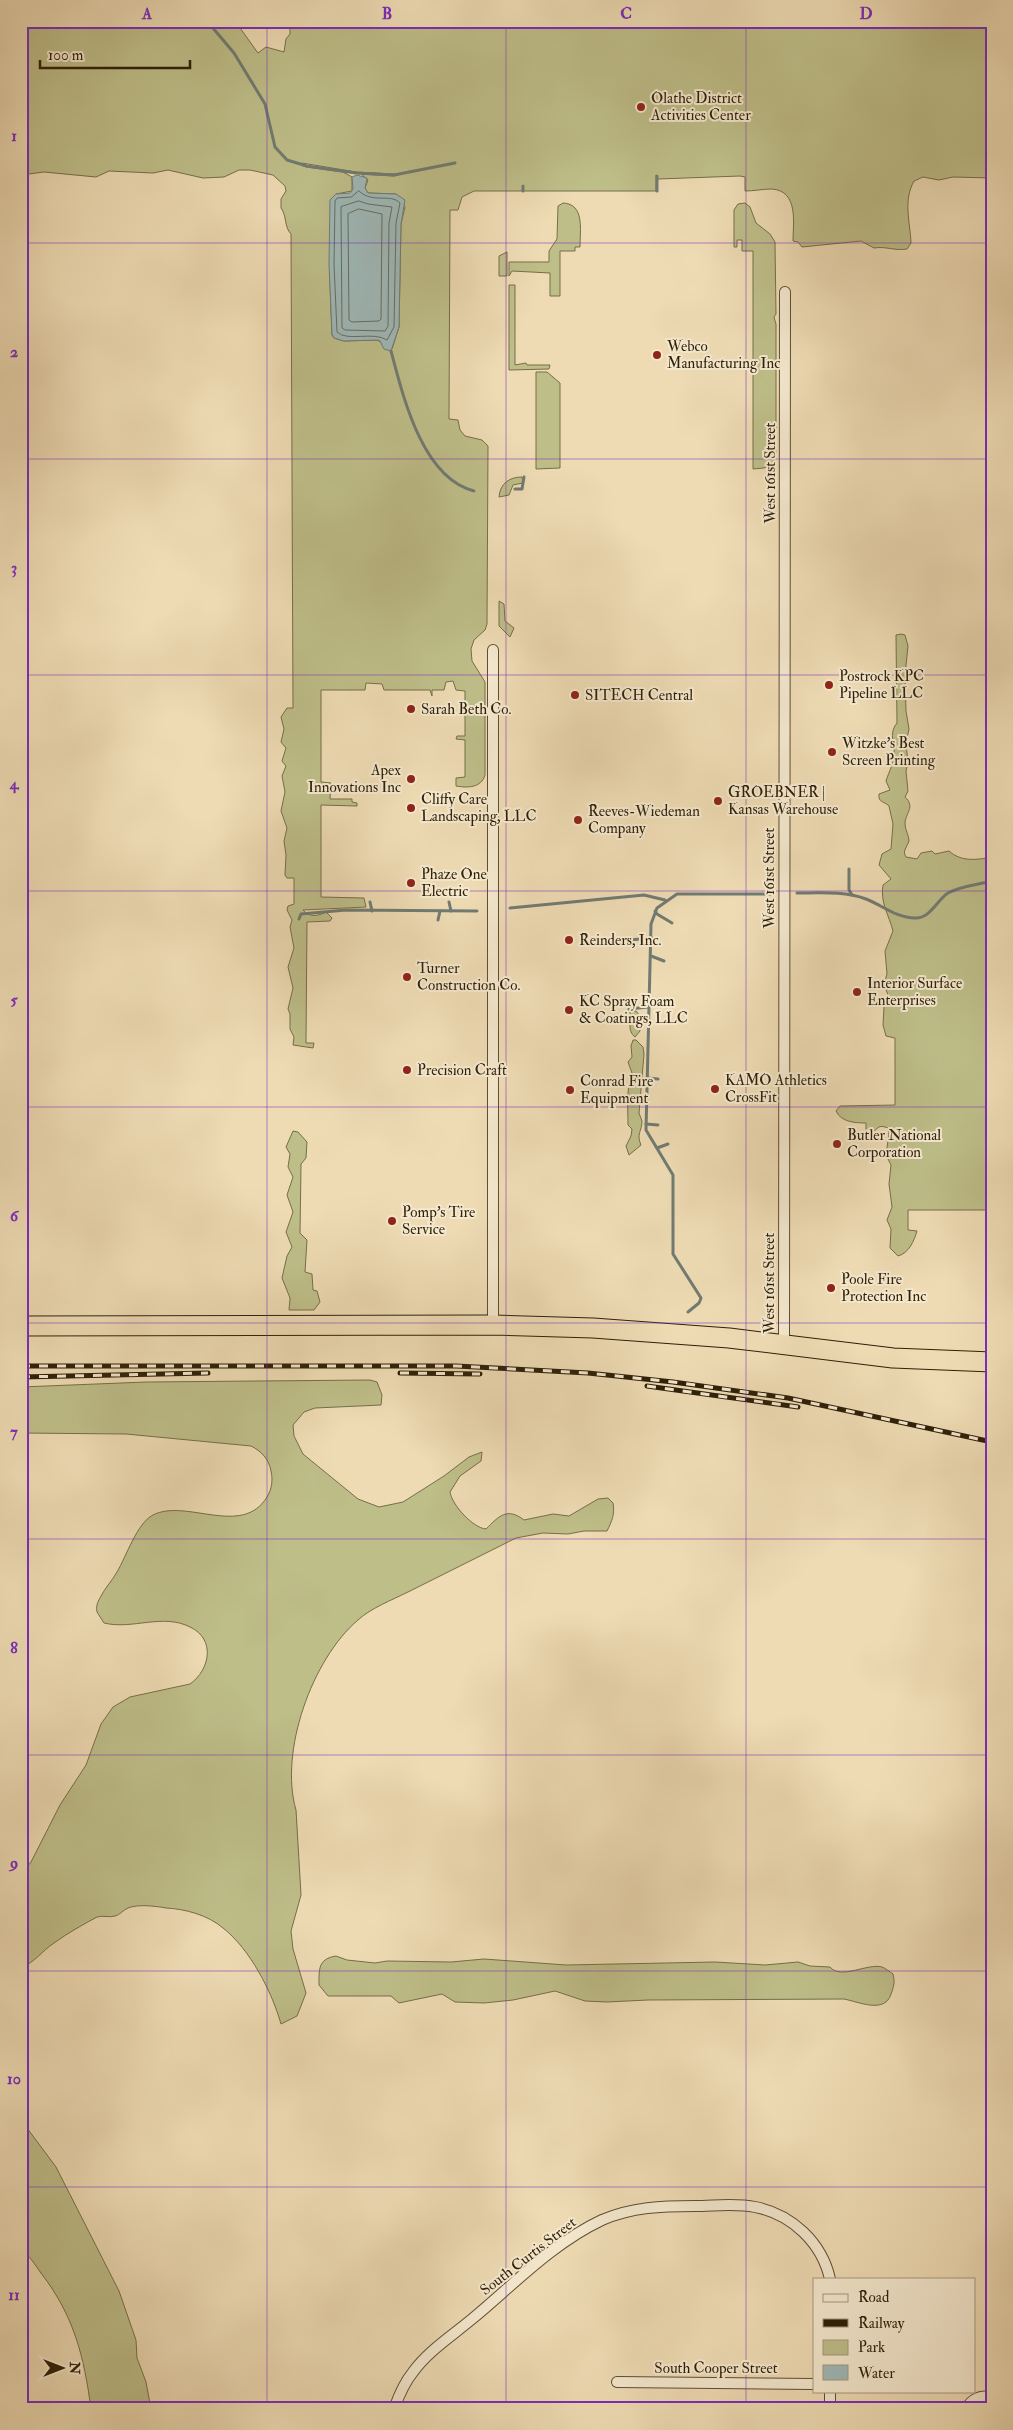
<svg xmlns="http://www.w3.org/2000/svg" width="1013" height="2430" viewBox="0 0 1013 2430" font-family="'IM FELL Double Pica',serif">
	<rect width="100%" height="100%" fill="#eedbb4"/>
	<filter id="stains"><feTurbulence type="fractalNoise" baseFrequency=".004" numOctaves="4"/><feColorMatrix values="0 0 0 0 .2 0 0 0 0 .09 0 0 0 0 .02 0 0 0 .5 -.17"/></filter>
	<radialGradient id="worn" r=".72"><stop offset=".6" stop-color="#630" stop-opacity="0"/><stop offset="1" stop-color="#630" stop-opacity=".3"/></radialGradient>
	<!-- green -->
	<g fill="#bebe89" stroke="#766e48" fill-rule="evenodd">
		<path d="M21,21H235L258,53L266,47L284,52L286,39L290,34V21H992V178L953,177L939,180L923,177L914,181C903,201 910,221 911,243L907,249C894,251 886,246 874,248L861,241L802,247L798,242L793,241C793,224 799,191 772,189C763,189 754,191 745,191V177L740,176L658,179L656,175V191H523V186L522,191H474L462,197L458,210H450L449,419L458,420L460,430L465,436L482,440L488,446L487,624L485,630L474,640L471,649L472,661L485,682V775C481,788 468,788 456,786V778L465,777V740L456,739L457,736H465V691L456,690L453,681L446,682L444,690H432V696L430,690H384L382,684L366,683L365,690H321V782L331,783L330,799H352V802L357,803V806L321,805V897L364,898L366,907L303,910C310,918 318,916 326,912L332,918L330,921L307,922L306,1043H314L313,1048L293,1045L294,1037L290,1029V1014L288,1009L293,988L288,967L294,948L290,927L292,920L287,910L288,906L294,904V878H287L285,875L286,855L284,841L287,828L281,811L285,792L282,776L286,766L282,761L286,748L281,742L284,729L281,717L287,708H293L291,234C284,227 287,216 281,208V199L286,191L285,186L273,175L250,170H239L224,177L203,178L168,170L153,173L109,171L96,177L44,172L21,175ZM302,163L356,172L394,174L409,172L394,176L361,174L368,180L365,188L368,193L396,194L405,207L401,224L399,327L392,349L377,340L344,341L334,338L332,335L330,283L336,194L352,191V177L343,172L306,167L301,165Z"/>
		<path d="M563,203C585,204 580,230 580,247H575V251H560V296H550V273L512,271L509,276V262H549V251L557,239L558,206Z"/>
		<polygon points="745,203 750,207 756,223 770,234 775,242 776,314 774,317 776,324 776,428 774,431 776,454 772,464 764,468 753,469 753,251 742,251 742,240 737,240 737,247 734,247 734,210 738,204"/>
		<polygon points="507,252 507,276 499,276 499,256"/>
		<polygon points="509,285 515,285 515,365 526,363 527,365 550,365 549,369 509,370"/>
		<polygon points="536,372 547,372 560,383 560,468 536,469"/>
		<path d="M522,477L523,483L513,485L509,495L499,497C500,483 510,477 522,477Z"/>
		<polygon points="499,601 504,604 505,621 514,628 510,637 499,626"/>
		<path d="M901,634L905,635L908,646L905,675L906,711L909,729L906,743L908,763L906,771L908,791L905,797C916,807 905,813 905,824C905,830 909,835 909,841C907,847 902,851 906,857L917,859L921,853L932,851L935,854L949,851C961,862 977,860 992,857V1210H908V1230L917,1231C914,1241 909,1253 898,1256L890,1248L891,1229L887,1220L892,1207L889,1184L891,1165L886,1155L889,1133L888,1128C876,1123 878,1131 869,1135L866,1134V1123C855,1123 841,1122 836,1111L840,1106L895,1105V1038L886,1036L883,1025L884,1007L888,995L884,984L887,974L885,951L893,931C889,915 880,903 883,885L891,879L879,865L882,854L891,849L893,824L889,806C884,801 878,803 879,794L890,790L886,781C889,771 896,760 894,749C893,740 890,731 897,723L896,635Z"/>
		<path d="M636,1011L640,1016V1031L635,1037C627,1031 631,1021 630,1012Z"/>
		<path d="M633,1040H636L643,1047L644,1054L639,1113L642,1121C642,1131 636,1134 641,1145L629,1155L626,1146L631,1136L632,1129L628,1125C628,1108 626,1089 632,1073L628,1062L632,1057L631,1046Z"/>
		<polygon points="293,1131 298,1132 307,1142 306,1158 301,1164 300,1233 307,1240 305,1272 312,1274 313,1290 317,1291 320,1302 314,1310 289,1310 290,1298 282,1278 287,1256 292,1247 286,1232 293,1212 287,1195 293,1177 288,1167 290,1154 286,1147"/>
		<path d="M370,1380L377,1382L382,1395L381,1405L315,1408L304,1412L293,1425L294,1436L303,1454L358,1499L379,1507L403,1502L444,1476L469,1457L482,1452L481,1461L460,1476L450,1492C452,1505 473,1528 486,1529C499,1516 507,1507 524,1520L553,1514L569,1516L598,1499L608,1498L613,1503C615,1514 612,1521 607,1531H584L568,1534L543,1533L516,1538C480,1556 444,1574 408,1592C392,1600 371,1608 358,1620C312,1659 279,1752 296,1810L301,1895L291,1931L293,1949L306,1993L297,2016L281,2024C272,1992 250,1949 223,1928C208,1915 185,1909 166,1908C155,1906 138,1904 128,1908C123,1910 120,1915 115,1916C109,1918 103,1915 97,1917C82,1925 68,1933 54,1943C42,1951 35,1962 21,1968V1874L31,1862L60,1805L86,1765L101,1724L113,1707L130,1697L190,1684C210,1670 216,1639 190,1627C163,1613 132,1630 104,1623L97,1612C96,1607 97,1603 100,1598C104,1589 112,1581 117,1572C126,1557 137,1523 153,1515C186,1498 242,1538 267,1497C272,1489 273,1480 271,1471C269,1459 261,1451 251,1446L126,1434L21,1433V1387L146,1382Z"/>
		<path d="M336,1956L347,1960L375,1963L387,1961L451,1962L484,1959L566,1965L715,1962L765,1965L798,1962L810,1966L830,1967C841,1980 867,1963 882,1967C885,1968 890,1972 893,1974C895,1982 894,1986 891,1994C885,2014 859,2002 844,1999L648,2000L607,2002L585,2001L555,1991L513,2000L484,2003L455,2002L442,1994L399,2003L391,1996H328L319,1985C319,1969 318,1959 336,1956Z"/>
		<path d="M21,2120L56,2167L119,2291L136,2340L137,2358L146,2382L151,2409H91C84,2356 74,2316 41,2273C35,2265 30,2256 21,2249Z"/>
	</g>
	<!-- water -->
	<polygon fill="#9eb8b8" stroke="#717b72" points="357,175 367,178 365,188 368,193 396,194 405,200 401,224 399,327 391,351 384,349 380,341 377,340 344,341 334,338 332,334 329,264 330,200 336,194 350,193 353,189 352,177"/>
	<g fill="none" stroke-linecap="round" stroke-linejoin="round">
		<!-- shore -->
		<g stroke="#666c60" stroke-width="1">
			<path d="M359,191C372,204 391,193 400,203L396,223L394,327L387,340C373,331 347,342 337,332L334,264L335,201L337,198L351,197Z"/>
			<polygon points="359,201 368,204 392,207 389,223 388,326 385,331 345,330 342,328 341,207"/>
			<polygon points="359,209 382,214 381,319 379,321 352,322 349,320 348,214"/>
		</g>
		<!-- stream -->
		<g stroke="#717b72" stroke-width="3">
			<polyline points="207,21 234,53 265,104 275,147 287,160 307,166 356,173 394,175 455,163"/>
			<polyline points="657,176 657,191"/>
			<polyline points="523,186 523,191"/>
			<path d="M391,351C403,396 422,478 474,491"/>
			<polyline points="515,489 522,489 524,477"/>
			<polyline points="849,869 849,890 852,895"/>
			<path d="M797,893C820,893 844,891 866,899C882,905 896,918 915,918C930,919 937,900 948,893C961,886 977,885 992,881"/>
			<polyline points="370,902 372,911"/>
			<polyline points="449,902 451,911"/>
			<polyline points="510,908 644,895 665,900"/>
			<polyline points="655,911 657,914 672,923"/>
			<polyline points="299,919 301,914 346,910 477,911"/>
			<polyline points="438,920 440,911"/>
			<polyline points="629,940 652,938"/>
			<polyline points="651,956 664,961"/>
			<polyline points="648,1000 658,1000"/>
			<polyline points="629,1009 648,1007"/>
			<polyline points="647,1078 658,1079"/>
			<polyline points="646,1124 658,1125"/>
			<polyline points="657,1148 668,1144"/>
			<polyline points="688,1312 699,1303 701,1298 673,1254 673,1175 646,1130 651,924 657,908 677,894 770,894"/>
		</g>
		<!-- street casing -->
		<g stroke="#5e4e33" stroke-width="12">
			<g id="street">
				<polyline points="493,650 493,1325"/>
				<polyline points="784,1344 785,292"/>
				<polyline points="617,2382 814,2384"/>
				<path d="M394,2409C399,2395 404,2383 413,2372C428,2351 453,2335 472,2319C513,2285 553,2243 602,2220C632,2207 662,2206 695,2206C714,2206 736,2203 755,2207C792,2214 822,2243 830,2279"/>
				<polyline points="830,2409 830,2391"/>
				<path d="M966,2409C972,2398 980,2396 992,2396"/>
			</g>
		</g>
		<!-- highway casing -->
		<g stroke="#2e1f08" stroke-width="21">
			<polyline id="highway" points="21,1326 493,1325 593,1328 729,1338 893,1358 992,1362"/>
		</g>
		<!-- street -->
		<use href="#street" stroke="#f4e8ce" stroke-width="10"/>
		<!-- highway -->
		<use href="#highway" stroke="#eedbb4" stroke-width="19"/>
		<!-- rail casing -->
		<g stroke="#2e1f08" stroke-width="5">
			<g id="rail">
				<polyline points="21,1366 456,1366 588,1373 673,1382 788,1398 992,1442"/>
				<polyline points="400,1373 480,1374"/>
				<polyline points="21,1377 208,1373"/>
				<polyline points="647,1386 798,1407"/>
			</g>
		</g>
		<!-- rail -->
		<use href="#rail" stroke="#f4e8ce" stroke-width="3" stroke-dasharray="9" stroke-linecap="butt"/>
	</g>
	<!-- grid -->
	<path fill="none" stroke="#7b2cbf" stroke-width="1" stroke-opacity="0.55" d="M267,21V2409M506,21V2409M746,21V2409M21,243H992M21,459H992M21,675H992M21,891H992M21,1107H992M21,1323H992M21,1539H992M21,1755H992M21,1971H992M21,2187H992"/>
	<!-- markers -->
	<g fill="#8f2418" stroke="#f4e8ce" stroke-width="2">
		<circle cx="641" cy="107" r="5"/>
		<circle cx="657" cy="355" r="5"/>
		<circle cx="829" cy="685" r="5"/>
		<circle cx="575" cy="695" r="5"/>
		<circle cx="411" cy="709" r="5"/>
		<circle cx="832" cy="752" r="5"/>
		<circle cx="411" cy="779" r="5"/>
		<circle cx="718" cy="801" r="5"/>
		<circle cx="411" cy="808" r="5"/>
		<circle cx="578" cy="820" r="5"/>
		<circle cx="411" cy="883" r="5"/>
		<circle cx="569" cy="940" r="5"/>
		<circle cx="407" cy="977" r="5"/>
		<circle cx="857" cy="992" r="5"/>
		<circle cx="569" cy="1010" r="5"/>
		<circle cx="407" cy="1070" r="5"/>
		<circle cx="715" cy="1089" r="5"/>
		<circle cx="570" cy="1090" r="5"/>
		<circle cx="837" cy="1144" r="5"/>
		<circle cx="392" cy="1221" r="5"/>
		<circle cx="831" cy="1288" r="5"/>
	</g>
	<g text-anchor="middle" stroke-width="4" stroke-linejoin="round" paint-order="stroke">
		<!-- poi labels -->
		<g font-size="15" fill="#2e1f08" stroke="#f4e8ce" text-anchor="start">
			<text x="651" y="103">Olathe District<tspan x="651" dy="17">Activities Center</tspan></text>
			<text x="667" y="351">Webco<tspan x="667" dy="17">Manufacturing Inc</tspan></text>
			<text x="839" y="681">Postrock KPC<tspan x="839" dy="17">Pipeline LLC</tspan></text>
			<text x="585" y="700">SITECH Central</text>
			<text x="421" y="714">Sarah Beth Co.</text>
			<text x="842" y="748">Witzke's Best<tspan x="842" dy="17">Screen Printing</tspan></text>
			<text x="401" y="775" text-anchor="end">Apex<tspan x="401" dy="17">Innovations Inc</tspan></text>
			<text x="728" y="797">GROEBNER |<tspan x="728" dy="17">Kansas Warehouse</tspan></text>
			<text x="421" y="804">Cliffy Care<tspan x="421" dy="17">Landscaping, LLC</tspan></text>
			<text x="588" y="816">Reeves-Wiedeman<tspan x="588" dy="17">Company</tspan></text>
			<text x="421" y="879">Phaze One<tspan x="421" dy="17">Electric</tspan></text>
			<text x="579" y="945">Reinders, Inc.</text>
			<text x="417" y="973">Turner<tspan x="417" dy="17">Construction Co.</tspan></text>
			<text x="867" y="988">Interior Surface<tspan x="867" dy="17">Enterprises</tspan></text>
			<text x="579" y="1006">KC Spray Foam<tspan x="579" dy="17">&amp; Coatings, LLC</tspan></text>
			<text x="417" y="1075">Precision Craft</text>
			<text x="725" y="1085">KAMO Athletics<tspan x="725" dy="17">CrossFit</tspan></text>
			<text x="580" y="1086">Conrad Fire<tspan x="580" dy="17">Equipment</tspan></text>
			<text x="847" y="1140">Butler National<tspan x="847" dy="17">Corporation</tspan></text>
			<text x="402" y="1217">Pomp's Tire<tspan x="402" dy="17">Service</tspan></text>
			<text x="841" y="1284">Poole Fire<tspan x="841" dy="17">Protection Inc</tspan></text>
		</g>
		<!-- street labels -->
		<g font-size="15" fill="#2e1f08" stroke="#f4e8ce">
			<text transform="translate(770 473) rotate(-90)" y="5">West 161st Street</text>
			<text transform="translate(769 878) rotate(-90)" y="5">West 161st Street</text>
			<text transform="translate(769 1283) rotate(-90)" y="5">West 161st Street</text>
			<text transform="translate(528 2256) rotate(-38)" y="5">South Curtis Street</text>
			<text x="716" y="2373">South Cooper Street</text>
		</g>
	</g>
	<!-- margin -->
	<rect width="1013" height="2430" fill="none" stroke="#eedbb4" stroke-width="55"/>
	<!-- legend -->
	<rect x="813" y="2278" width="162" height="115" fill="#f4e8ce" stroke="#a5987f"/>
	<rect x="823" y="2294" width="25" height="8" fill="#f4e8ce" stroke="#a5987f"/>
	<text x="858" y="2302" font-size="15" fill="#2e1f08">Road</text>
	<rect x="823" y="2319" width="25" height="8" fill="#2e1f08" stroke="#a5987f"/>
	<text x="858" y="2328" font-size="15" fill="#2e1f08">Railway</text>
	<rect x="823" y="2340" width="25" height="15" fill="#bebe89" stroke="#a5987f"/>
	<text x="858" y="2352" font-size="15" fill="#2e1f08">Park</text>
	<rect x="823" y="2365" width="25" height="15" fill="#9eb8b8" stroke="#a5987f"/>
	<text x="858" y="2378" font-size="15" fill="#2e1f08">Water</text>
	<!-- north arrow -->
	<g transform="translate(62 2368) rotate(90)" stroke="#f4e8ce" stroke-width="4" paint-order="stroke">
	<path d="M0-4L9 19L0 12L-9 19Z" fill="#2e1f08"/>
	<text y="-8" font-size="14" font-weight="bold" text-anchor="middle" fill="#2e1f08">N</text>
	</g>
	<!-- scale -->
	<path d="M40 60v8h150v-8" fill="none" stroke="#2e1f08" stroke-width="2.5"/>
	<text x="48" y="60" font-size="15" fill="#2e1f08" stroke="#f4e8ce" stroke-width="4" paint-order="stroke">100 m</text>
	<rect x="28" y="28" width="958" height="2374" fill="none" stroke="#7b2cbf" stroke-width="2"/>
	<g font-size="16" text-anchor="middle" font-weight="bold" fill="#7b2cbf">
		<text x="147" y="19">A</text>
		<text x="387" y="19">B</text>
		<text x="626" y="19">C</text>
		<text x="866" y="19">D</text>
		<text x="14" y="141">1</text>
		<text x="14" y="357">2</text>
		<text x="14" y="573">3</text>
		<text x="14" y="789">4</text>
		<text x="14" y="1005">5</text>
		<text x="14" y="1221">6</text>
		<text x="14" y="1437">7</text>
		<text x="14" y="1653">8</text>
		<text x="14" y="1868">9</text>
		<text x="14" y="2084">10</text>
		<text x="14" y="2300">11</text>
	</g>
	<rect width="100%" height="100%" filter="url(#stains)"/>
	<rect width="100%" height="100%" fill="url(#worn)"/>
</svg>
